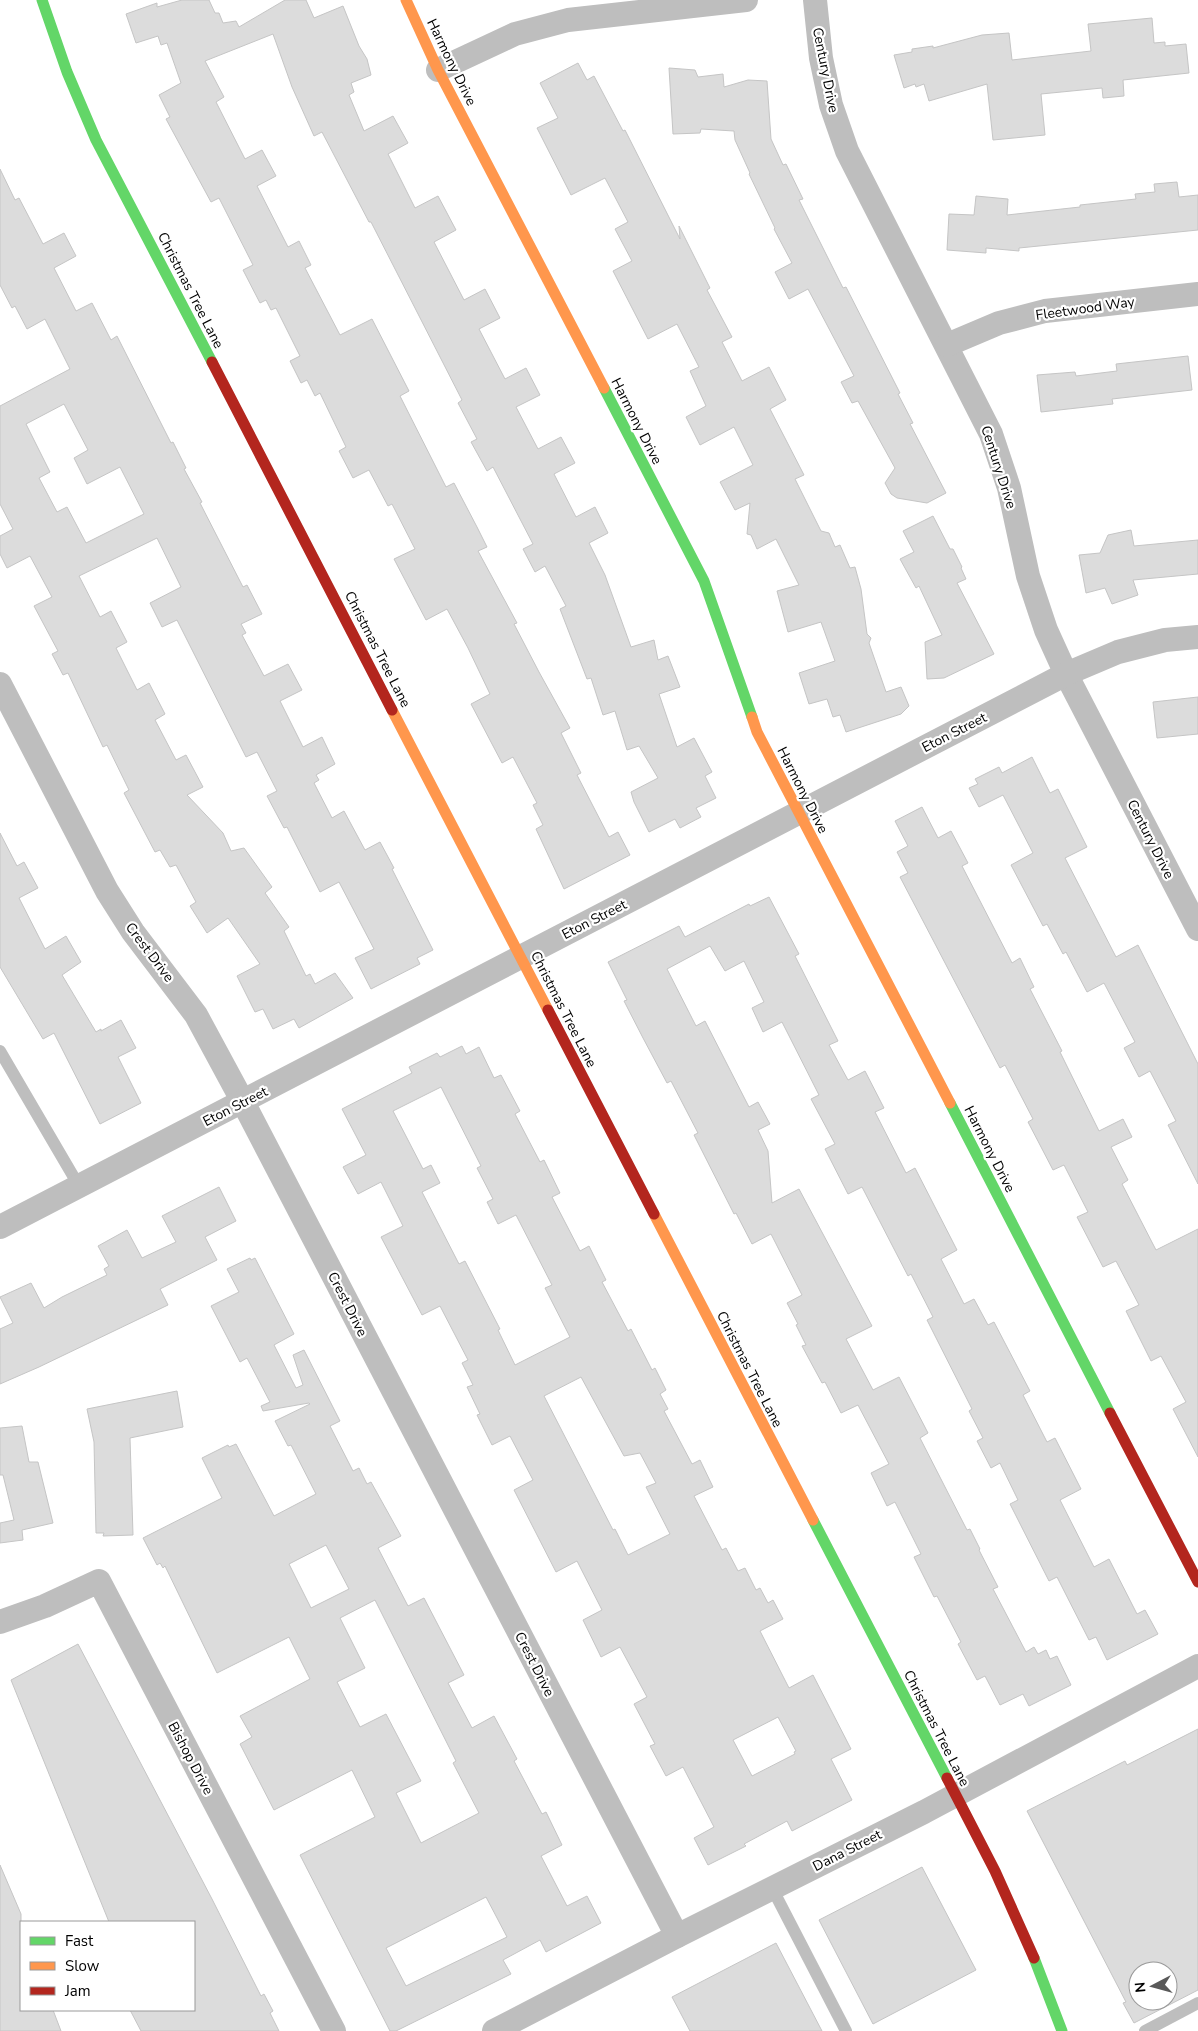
<svg xmlns="http://www.w3.org/2000/svg" width="1198" height="2031" viewBox="0 0 1198 2031" font-family="'Nunito Sans',sans-serif">
	<rect width="100%" height="100%" fill="#fff"/>
	<!-- building -->
	<g fill="#dcdcdc" stroke="#c5c5c5" fill-rule="evenodd">
		<polygon points="182,0 209,0 215,13 219,13 223,23 236,21 239,27 285,0 306,0 314,18 343,6 359,46 367,59 371,75 351,83 354,92 349,95 364,131 393,116 408,143 388,154 415,208 438,196 456,230 434,242 464,300 485,289 500,318 479,329 505,379 526,368 540,395 516,407 538,449 561,437 575,463 554,474 576,517 595,507 608,533 589,543 605,575 631,647 654,640 658,660 668,656 680,687 659,694 677,747 694,738 712,772 705,776 716,798 696,808 701,817 680,828 675,819 649,832 634,802 631,792 658,778 639,746 627,750 615,711 603,715 591,678 587,679 560,609 566,606 545,566 535,572 523,549 533,544 493,467 487,471 471,442 477,439 458,403 462,400 371,222 369,222 322,132 314,136 292,87 273,34 205,61 224,97 216,102 245,159 262,150 276,176 257,186 288,247 299,241 311,265 305,268 340,335 372,319 409,391 400,396 446,487 454,483 477,527 487,547 478,551 517,623 514,624 539,672 570,728 561,733 581,773 577,775 609,837 618,832 630,855 564,889 536,829 543,825 533,805 537,803 513,757 502,763 471,704 490,694 468,648 447,609 426,620 394,559 415,549 392,504 388,506 369,470 353,478 339,451 346,447 320,393 315,396 307,380 301,383 290,361 300,356 276,308 271,310 266,300 260,303 243,270 253,265 219,198 211,202 166,119 170,117 159,95 181,83 167,43 161,45 158,36 136,43 126,14 157,3 157,7"/>
		<polygon points="1152,18 1154,43 1165,42 1165,46 1186,44 1189,73 1123,80 1124,96 1103,98 1102,88 1041,94 1045,135 993,140 987,84 929,101 924,84 916,87 915,84 904,88 894,55 912,52 912,49 933,46 933,48 982,35 1009,33 1012,60 1091,51 1088,24"/>
		<polygon points="578,63 587,80 594,76 623,131 625,130 680,239 679,226 710,288 707,290 732,337 722,342 742,381 769,367 786,400 770,409 804,475 795,479 821,531 829,533 835,547 840,545 850,568 855,567 861,589 867,634 871,638 869,643 886,692 901,687 909,706 901,714 846,732 840,715 833,717 827,699 809,704 799,673 835,661 821,622 788,632 777,591 799,585 776,539 757,549 751,535 747,534 750,503 735,510 720,482 753,465 734,427 700,445 686,417 706,406 690,371 699,367 677,324 648,339 613,271 632,261 615,229 628,222 605,178 571,195 537,128 558,118 540,83"/>
		<polygon points="669,68 695,70 698,77 723,74 724,87 748,80 767,81 771,139 783,165 786,164 803,199 799,200 843,288 846,287 900,393 898,394 913,423 910,424 946,493 927,503 897,498 891,494 885,483 895,468 858,401 852,403 841,382 854,376 808,289 789,299 775,272 792,263 774,229 775,228 749,174 750,173 735,140 734,131 701,129 700,133 673,134"/>
		<path d="M0,169L15,200L19,198L43,244L64,233L76,256L54,268L76,311L92,303L111,340L117,336L171,443L173,442L186,468L184,469L202,502L200,503L243,587L247,585L262,614L241,624L246,633L242,635L264,676L288,664L302,690L280,701L303,747L322,737L335,764L316,775L319,780L314,783L332,818L344,811L365,850L380,842L394,868L392,869L433,950L417,958L420,964L371,989L355,958L374,949L339,882L320,892L287,827L284,828L267,796L277,791L257,752L246,757L177,620L162,627L150,603L181,587L157,538L79,576L100,617L111,611L127,642L116,648L137,690L149,683L165,714L155,720L176,760L186,755L203,787L187,795L223,833L231,851L244,848L272,887L265,893L289,927L284,931L306,976L310,974L315,984L335,973L353,998L299,1028L294,1019L273,1029L263,1009L255,1012L237,976L260,964L228,918L207,933L190,906L196,902L176,865L170,867L160,850L155,852L124,793L129,790L107,745L103,747L68,673L63,675L52,654L58,651L34,606L52,597L30,556L7,568L0,554V536L13,529L0,504V406L70,369L45,319L27,329L15,306L12,308L0,285ZM64,404L88,450L74,458L87,484L120,467L144,514L86,543L67,507L57,512L39,478L50,472L26,424Z"/>
		<polygon points="1177,182 1179,197 1198,195 1198,230 1019,248 1019,251 986,248 986,253 947,250 949,214 974,215 976,196 1008,199 1007,215 1080,207 1080,205 1136,199 1135,194 1155,192 1154,184"/>
		<polygon points="1188,356 1192,390 1112,399 1113,404 1041,412 1037,375 1075,372 1076,376 1117,371 1116,364"/>
		<polygon points="933,516 950,549 953,549 962,567 961,568 966,579 957,583 994,654 944,678 927,679 925,642 942,635 919,586 916,588 900,559 914,552 903,531"/>
		<polygon points="1131,530 1134,546 1198,540 1198,574 1133,580 1138,595 1112,604 1105,588 1086,593 1079,555 1100,553 1108,535"/>
		<polygon points="1198,697 1198,734 1157,738 1153,702"/>
		<polygon points="1032,757 1050,793 1058,789 1087,847 1065,858 1116,957 1138,945 1198,1064 1198,1184 1168,1125 1176,1121 1150,1071 1139,1077 1124,1048 1135,1042 1104,983 1087,992 1066,952 1063,954 1047,924 1043,926 1011,865 1033,853 1003,795 979,807 969,788 978,784 975,779 999,767 1002,773"/>
		<polygon points="922,807 938,838 951,831 968,863 962,866 1012,963 1020,958 1034,987 1030,989 1062,1051 1060,1052 1099,1131 1123,1119 1132,1137 1111,1147 1128,1180 1122,1184 1156,1250 1198,1229 1198,1457 1173,1409 1186,1402 1161,1356 1151,1361 1126,1311 1139,1305 1116,1261 1103,1267 1077,1217 1088,1212 1064,1165 1053,1170 1028,1122 1033,1119 1005,1065 1000,1068 900,877 908,873 897,852 908,846 895,821"/>
		<polygon points="0,833 17,866 24,862 38,888 19,898 45,949 66,936 81,962 62,975 96,1032 101,1029 101,1031 121,1020 136,1048 118,1057 141,1103 100,1124 54,1033 43,1039 0,967"/>
		<polygon points="769,897 799,954 795,956 838,1041 829,1045 848,1080 865,1071 884,1108 875,1112 906,1173 915,1168 957,1250 941,1259 964,1304 974,1299 988,1325 994,1322 1030,1391 1023,1395 1047,1442 1055,1438 1081,1489 1060,1500 1094,1567 1109,1559 1137,1614 1145,1610 1158,1634 1107,1660 1096,1637 1089,1640 1057,1577 1049,1581 1010,1504 1018,1500 1000,1463 991,1468 977,1441 983,1438 969,1411 972,1409 927,1320 933,1317 911,1274 908,1276 862,1187 848,1194 825,1149 835,1144 811,1099 819,1095 782,1022 763,1032 752,1008 764,1002 744,961 725,971 710,946 667,969 696,1026 705,1021 749,1107 758,1102 770,1124 758,1130 768,1151 772,1203 799,1189 872,1326 846,1339 873,1390 899,1377 928,1433 920,1438 967,1530 970,1529 980,1549 979,1550 998,1587 993,1589 1026,1652 1034,1647 1038,1654 1046,1650 1050,1659 1057,1656 1071,1685 1029,1706 1023,1694 1000,1705 985,1676 977,1680 958,1644 961,1642 937,1596 934,1597 914,1557 921,1554 895,1502 887,1506 871,1473 889,1464 858,1405 841,1413 825,1382 822,1383 802,1346 806,1345 796,1325 798,1324 787,1303 802,1295 771,1234 752,1244 736,1213 734,1214 694,1135 698,1133 671,1081 667,1083 643,1038 624,1001 627,1000 608,962 679,926 685,937 749,904 750,906"/>
		<path d="M462,1046L466,1054L479,1047L494,1078L501,1075L520,1111L515,1114L540,1162L544,1160L560,1193L552,1197L580,1251L589,1246L606,1280L602,1282L628,1331L631,1329L652,1370L655,1368L666,1390L660,1394L668,1409L664,1411L692,1464L700,1460L713,1487L694,1496L722,1550L726,1548L738,1571L745,1568L756,1590L760,1588L768,1603L773,1600L783,1619L760,1631L789,1688L813,1675L851,1749L831,1759L852,1800L792,1831L787,1821L744,1844L746,1846L708,1865L694,1838L714,1827L683,1767L666,1776L650,1746L655,1744L634,1704L647,1697L620,1647L601,1657L583,1620L602,1610L577,1561L556,1572L514,1490L533,1480L510,1436L492,1445L477,1415L480,1414L467,1387L473,1385L462,1363L468,1360L440,1306L422,1315L381,1237L403,1226L381,1182L358,1194L343,1167L366,1155L342,1109L412,1073L409,1067L437,1053L440,1057ZM441,1087L481,1166L477,1168L493,1199L487,1202L498,1224L516,1215L552,1285L545,1288L570,1337L515,1365L498,1330L500,1329L465,1261L459,1264L422,1192L440,1183L431,1165L423,1169L393,1111ZM581,1377L624,1456L640,1453L656,1483L646,1487L670,1534L628,1555L615,1529L613,1530L544,1396ZM778,1717L796,1751L794,1752L795,1754L752,1776L733,1740Z"/>
		<polygon points="219,1187 236,1221 205,1237 217,1260 160,1289 168,1305 39,1367 0,1384 0,1329 13,1323 0,1297 31,1283 44,1308 62,1297 107,1275 104,1269 109,1266 98,1246 127,1230 142,1258 176,1242 162,1216"/>
		<path d="M250,1258L251,1260L255,1258L294,1334L274,1345L296,1388L303,1385L293,1355L304,1350L340,1421L330,1426L353,1471L359,1468L367,1484L371,1482L401,1536L378,1548L408,1606L424,1598L464,1675L448,1683L472,1728L494,1716L517,1759L514,1761L542,1814L546,1812L562,1845L541,1856L567,1906L587,1896L601,1923L546,1952L540,1940L503,1960L511,1974L396,2031H390L300,1855L375,1817L352,1770L274,1810L240,1744L252,1737L240,1716L310,1679L289,1637L217,1673L165,1566L163,1568L160,1563L157,1565L143,1538L222,1498L202,1458L228,1445L229,1447L236,1444L274,1516L316,1494L291,1445L288,1446L275,1421L310,1404L309,1403L263,1411L261,1406L270,1402L247,1358L240,1362L211,1306L239,1292L227,1269ZM326,1545L349,1589L311,1608L289,1564ZM375,1600L456,1761L453,1763L479,1813L421,1843L396,1793L421,1781L386,1714L360,1727L337,1682L365,1668L340,1618ZM486,1897L507,1937L406,1986L386,1948Z"/>
		<polygon points="177,1391 183,1427 130,1438 133,1535 103,1536 104,1533 96,1533 94,1442 87,1409"/>
		<polygon points="22,1426 29,1462 38,1462 53,1523 22,1530 23,1540 0,1543 0,1523 14,1520 3,1475 0,1475 0,1428"/>
		<polygon points="78,1644 212,1899 261,1996 264,1994 273,2011 270,2013 279,2031 141,2031 130,2010 194,2010 194,1922 109,1922 11,1680"/>
		<path d="M1198,1729V1990L1134,2023L1123,2003L1126,2002L1027,1811L1125,1761L1127,1765ZM1138,1971H1168V2001H1138Z"/>
		<polygon points="0,1865 21,1914 21,2010 53,2010 61,2031 0,2031"/>
		<polygon points="922,1867 976,1970 873,2024 819,1920"/>
		<polygon points="776,1943 822,2031 690,2031 672,1997"/>
	</g>
	<g fill="none" stroke-linecap="round" stroke-linejoin="round">
		<!-- lane -->
		<g stroke="#bebebe" stroke-width="12">
			<polyline points="0,1051 79,1186"/>
			<polyline points="772,1888 846,2031"/>
			<polyline points="1145,2031 1198,2003"/>
		</g>
		<!-- street -->
		<g stroke="#bebebe" stroke-width="24">
			<polyline points="815,0 821,58 831,105 847,151 991,434 1009,488 1028,576 1046,630 1066,674 1198,929"/>
			<polyline points="438,70 515,34 568,20 746,0"/>
			<polyline points="947,345 999,323 1045,311 1198,294"/>
			<polyline points="0,684 107,891 133,932 196,1015 243,1102 677,1936"/>
			<polyline points="0,1227 1066,674 1118,652 1165,640 1198,637"/>
			<polyline points="0,1622 45,1606 99,1581 334,2031"/>
			<polyline points="494,2031 677,1936 924,1812 1198,1666"/>
		</g>
		<!-- fast -->
		<g stroke="#63d668" stroke-width="11">
			<polyline points="42,0 67,72 96,140 212,362"/>
			<polyline points="604,388 704,581 752,717"/>
			<polyline points="950,1103 1110,1413"/>
			<polyline points="813,1520 947,1778"/>
			<polyline points="1034,1958 1062,2031"/>
		</g>
		<!-- slow -->
		<g stroke="#ff974d" stroke-width="11">
			<polyline points="406,0 438,70 604,388"/>
			<polyline points="392,710 548,1010"/>
			<polyline points="752,717 757,732 950,1103"/>
			<polyline points="654,1214 813,1520"/>
		</g>
		<!-- jam -->
		<g stroke="#b3261e" stroke-width="11">
			<polyline points="212,362 392,710"/>
			<polyline points="548,1010 654,1214"/>
			<polyline points="1110,1413 1198,1582"/>
			<polyline points="947,1778 995,1871 1034,1958"/>
		</g>
	</g>
	<g text-anchor="middle" stroke-width="4.5" stroke-linejoin="round" paint-order="stroke">
		<!-- street labels -->
		<g font-size="14" fill="#000" stroke="#fff">
			<text transform="translate(452 62) rotate(64)" y="5">Harmony Drive</text>
			<text transform="translate(826 70) rotate(79)" y="5">Century Drive</text>
			<text transform="translate(191 290) rotate(63)" y="5">Christmas Tree Lane</text>
			<text transform="translate(1085 308) rotate(-8)" y="5">Fleetwood Way</text>
			<text transform="translate(637 421) rotate(63)" y="5">Harmony Drive</text>
			<text transform="translate(999 467) rotate(72)" y="5">Century Drive</text>
			<text transform="translate(378 649) rotate(63)" y="5">Christmas Tree Lane</text>
			<text transform="translate(954 732) rotate(-27)" y="5">Eton Street</text>
			<text transform="translate(803 790) rotate(63)" y="5">Harmony Drive</text>
			<text transform="translate(1151 839) rotate(63)" y="5">Century Drive</text>
			<text transform="translate(594 919) rotate(-27)" y="5">Eton Street</text>
			<text transform="translate(150 952) rotate(53)" y="5">Crest Drive</text>
			<text transform="translate(564 1009) rotate(63)" y="5">Christmas Tree Lane</text>
			<text transform="translate(235 1106) rotate(-27)" y="5">Eton Street</text>
			<text transform="translate(990 1149) rotate(63)" y="5">Harmony Drive</text>
			<text transform="translate(348 1304) rotate(63)" y="5">Crest Drive</text>
			<text transform="translate(750 1369) rotate(63)" y="5">Christmas Tree Lane</text>
			<text transform="translate(535 1664) rotate(63)" y="5">Crest Drive</text>
			<text transform="translate(937 1728) rotate(63)" y="5">Christmas Tree Lane</text>
			<text transform="translate(191 1758) rotate(62)" y="5">Bishop Drive</text>
			<text transform="translate(847 1850) rotate(-27)" y="5">Dana Street</text>
		</g>
	</g>
	<!-- legend -->
	<rect x="20" y="1921" width="175" height="90" fill="#ffffff" stroke="#999999"/>
	<rect x="30" y="1937" width="25" height="8" fill="#63d668" stroke="#999999"/>
	<text x="65" y="1946" font-size="15" fill="#000000">Fast</text>
	<rect x="30" y="1962" width="25" height="8" fill="#ff974d" stroke="#999999"/>
	<text x="65" y="1971" font-size="15" fill="#000000">Slow</text>
	<rect x="30" y="1987" width="25" height="8" fill="#b3261e" stroke="#999999"/>
	<text x="65" y="1996" font-size="15" fill="#000000">Jam</text>
	<!-- north arrow -->
	<g transform="translate(1153 1986) rotate(264)"><circle r="24" fill="#ffffff" stroke="#999999"/>
	<path d="M0-4L9 19L0 12L-9 19Z" fill="#595959"/>
	<text y="-8" font-size="14" font-weight="bold" text-anchor="middle" fill="#000000">N</text>
	</g>
</svg>
